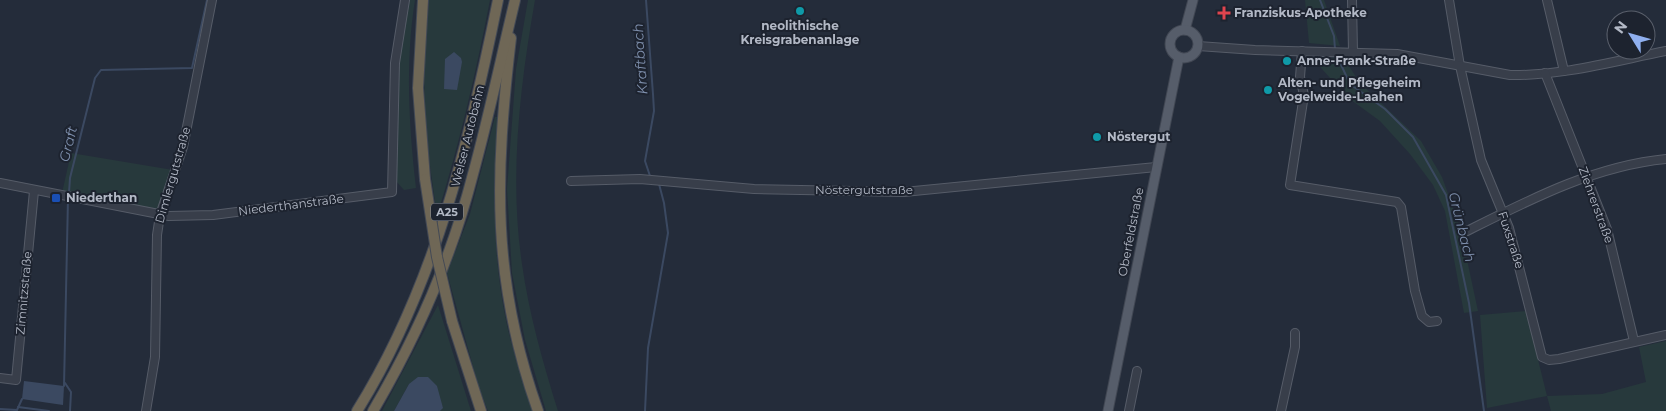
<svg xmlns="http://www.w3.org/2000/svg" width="1666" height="411" viewBox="0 0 1666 411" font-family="Montserrat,sans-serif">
	<rect width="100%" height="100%" fill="#242c3a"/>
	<!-- green -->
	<g fill="#27393c">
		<path d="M408,0H415C405,62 409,126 416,188L404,190L396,181L399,59Z"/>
		<path d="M429,0H490C476,73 459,145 437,216L425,130L424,67Z"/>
		<path d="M528,0H535C520,86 509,177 522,264C529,314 543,363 558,411H546L525,340L512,273L507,189L516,69Z"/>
		<polygon points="1305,0 1324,0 1340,46 1309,43"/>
		<polygon points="1343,57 1360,83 1421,141 1442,177 1460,227 1478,311 1464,313 1445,211 1433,185 1410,154 1380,121 1347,97 1314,60"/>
		<path d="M495,117H498C493,185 492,253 506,320C512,351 524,381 535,411H488L479,388L447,273L470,214Z"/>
		<polygon points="71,153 173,170 158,212 62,193"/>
		<polygon points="438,305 471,411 440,411 443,407 409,384 394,411 382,411"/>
		<polygon points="1526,311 1547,396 1602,394 1646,382 1639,347 1666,341 1666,411 1551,411 1547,396 1487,408 1480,315"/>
	</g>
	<!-- water -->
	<g fill="#3b4961">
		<polygon points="454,52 461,58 462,62 457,90 444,89 445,59"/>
		<polygon points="418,377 428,377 437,386 443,408 440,411 394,411 409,384"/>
		<polygon points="24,381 64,386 63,405 22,399"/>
	</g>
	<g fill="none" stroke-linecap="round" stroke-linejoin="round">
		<!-- stream -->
		<g stroke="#3b4961" stroke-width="2">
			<polyline points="646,0 653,94 654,111 645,161 650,176"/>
			<polyline points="1320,0 1334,36 1335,49"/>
			<polyline points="1336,54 1350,84 1385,109 1413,137 1446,195 1469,303 1484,411"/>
			<polyline points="69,193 70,178 95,78 101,70 192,68 207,0"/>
			<polyline points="65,383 71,392 70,411"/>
			<polyline points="64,386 68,198"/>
			<polyline points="18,407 49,411"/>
			<polyline points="0,409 17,410 22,399"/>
			<polyline points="645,411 648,348 668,233 664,203 659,184"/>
		</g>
		<!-- minor casing -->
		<g stroke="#565c68" stroke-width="10">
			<g id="minor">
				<polyline points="1352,0 1353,52"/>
				<polyline points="1449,0 1460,66 1481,160 1509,228 1542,357 1549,360 1559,359 1666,335"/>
				<polyline points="1547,0 1564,71"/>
				<path d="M1198,46L1255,50L1397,54L1510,75C1562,76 1615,61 1666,51"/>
				<polyline points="1302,51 1300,77 1304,95 1290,185 1397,202 1401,207 1415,291 1422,316 1429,322 1437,321"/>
				<polyline points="1545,73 1607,229 1634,341"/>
				<polyline points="571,181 640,179 754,189 904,192 1156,167"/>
				<polyline points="0,183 169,216 213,215 392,192 395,63 405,0"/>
				<path d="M1465,232C1529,200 1594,166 1666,159"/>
				<polyline points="0,378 16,380 34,191"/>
				<polyline points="146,411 155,357 157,235 160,215 183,147 212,0"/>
				<polyline points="1129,411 1137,371"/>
				<polyline points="1281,411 1295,347 1295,333"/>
			</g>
		</g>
		<!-- major casing -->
		<g stroke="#414753" stroke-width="11">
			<g id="major">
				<polyline points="1185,30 1193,0"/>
				<circle cx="1184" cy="44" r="14"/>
				<polyline points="1108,411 1179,57"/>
			</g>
		</g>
		<!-- highway casing -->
		<g stroke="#434955" stroke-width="12">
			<g id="highway">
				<polyline points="423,0 418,88 425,179"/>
				<path d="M511,38C495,174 491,279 538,411"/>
				<polyline points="452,321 481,411"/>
				<path d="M357,411C435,286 469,143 498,0"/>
				<path d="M373,411C416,338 452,256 473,174C489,116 501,58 515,0"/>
			</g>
		</g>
		<!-- minor -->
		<use href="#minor" stroke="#383e4a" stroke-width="8"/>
		<!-- major -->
		<use href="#major" stroke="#565d6a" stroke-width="9"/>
		<!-- highway -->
		<use href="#highway" stroke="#6f6756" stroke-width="10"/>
		<!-- highway-bridge casing -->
		<g stroke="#434955" stroke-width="12" stroke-linecap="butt">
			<polyline id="highway-bridge" points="425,179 437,257 452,321"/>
		</g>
		<!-- highway-bridge -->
		<use href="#highway-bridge" stroke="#6f6756" stroke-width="10"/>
	</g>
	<!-- markers -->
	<g fill="#0f9aa8" stroke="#1d232f" stroke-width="2">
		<circle cx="800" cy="11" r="5"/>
		<circle cx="1287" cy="61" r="5"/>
		<circle cx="1268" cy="90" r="5"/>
		<circle cx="1097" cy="137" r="5"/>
	</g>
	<path fill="#e0444e" stroke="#1d232f" stroke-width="2" d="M1221.5 5.5h5v5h5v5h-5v5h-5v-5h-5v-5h5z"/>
	<rect fill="#1a4fb4" stroke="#1d232f" stroke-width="2" x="51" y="193" width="10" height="10" rx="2.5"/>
	<g text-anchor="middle" stroke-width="4" stroke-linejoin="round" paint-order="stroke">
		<!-- shield labels -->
		<rect fill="#1d232f" stroke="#868c99" stroke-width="1" x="431" y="203.5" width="32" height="17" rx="4"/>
		<g font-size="11" font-weight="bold" fill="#b3b9c6">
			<text x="447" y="216">A25</text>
		</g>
		<!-- poi labels -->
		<g font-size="12" font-weight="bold" fill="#b3b9c6" stroke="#1d232f" text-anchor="start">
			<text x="1234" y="17">Franziskus-Apotheke</text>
			<text x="800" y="30" text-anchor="middle">neolithische<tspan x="800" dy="14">Kreisgrabenanlage</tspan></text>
			<text x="1297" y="65">Anne-Frank-Straße</text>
			<text x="1278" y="87">Alten- und Pflegeheim<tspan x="1278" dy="14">Vogelweide-Laahen</tspan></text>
			<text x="1107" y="141">Nöstergut</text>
			<text x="66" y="202">Niederthan</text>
		</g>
		<!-- street labels -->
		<g font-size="12" fill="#b3b9c6" stroke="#1d232f">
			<text transform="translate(468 136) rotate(-76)" y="4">Welser Autobahn</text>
			<text transform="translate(173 175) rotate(-74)" y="4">Dimlergutstraße</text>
			<text x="864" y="194">Nöstergutstraße</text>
			<text transform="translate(291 205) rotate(-7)" y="4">Niederthanstraße</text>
			<text transform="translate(1596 205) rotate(70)" y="4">Ziehrerstraße</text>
			<text transform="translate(1131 232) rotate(-79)" y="4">Oberfeldstraße</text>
			<text transform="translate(1511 240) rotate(72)" y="4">Fuxstraße</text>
			<text transform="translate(24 293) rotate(-85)" y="4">Zimnitzstraße</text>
		</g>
		<!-- water labels -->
		<g font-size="14" font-style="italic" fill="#7d8eab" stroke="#1d232f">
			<text transform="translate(640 59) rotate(-94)" y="5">Kraftbach</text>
			<text transform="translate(68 144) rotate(-76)" y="5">Graft</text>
			<text transform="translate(1462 227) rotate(76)" y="5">Grünbach</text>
		</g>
	</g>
	<!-- north arrow -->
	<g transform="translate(1631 35) rotate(307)"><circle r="24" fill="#1d232f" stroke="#595f6b"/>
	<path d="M0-4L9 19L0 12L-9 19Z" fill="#8fafef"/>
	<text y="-8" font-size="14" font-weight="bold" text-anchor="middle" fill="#b3b9c6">N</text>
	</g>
</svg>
